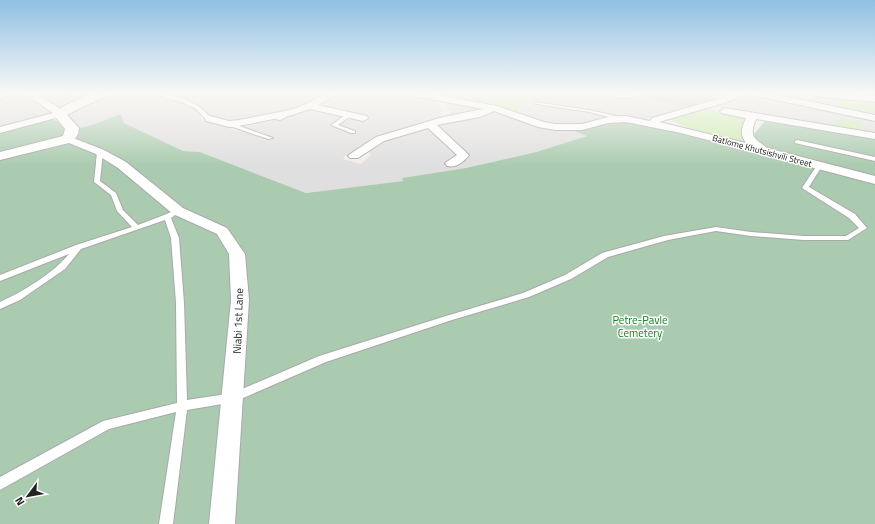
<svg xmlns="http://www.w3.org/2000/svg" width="875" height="524" viewBox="0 0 875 524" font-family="'Titillium Web',sans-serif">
	<rect width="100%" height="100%" fill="#f2efe9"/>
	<!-- residential -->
	<g fill="#e0dfdf">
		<polygon points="13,93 23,93 51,112 49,114 0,129 0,96"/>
		<polygon points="33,93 101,93 66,107 59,109"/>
		<polygon points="109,93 154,93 197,110 202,120 242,132 248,129 247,126 255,122 314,105 336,93 407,93 431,98 438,103 442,110 440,118 375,139 345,156 343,159 361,164 371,155 368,148 375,143 436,125 448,120 496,111 539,127 574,131 587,136 536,152 466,168 402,178 403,181 306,193 200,152 183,151 124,123 78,128 77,123 72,120 69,116 73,109"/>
		<polygon points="163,93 328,93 306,105 296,109 248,119 232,121 215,119 210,117 200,106"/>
		<polygon points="424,93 457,93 478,96 473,103"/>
		<polygon points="525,93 632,93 687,107 643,120 622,116 584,125 552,124 515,113 530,94"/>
		<polygon points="761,93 803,93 837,95 843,109 870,113 871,115 817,105"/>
		<polygon points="748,94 789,104 794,102 875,120 875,134 859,131 861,122 838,118 833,128 708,106 729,101"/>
		<polygon points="444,101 485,109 450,116 448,108"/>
	</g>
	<!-- construction -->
	<polygon fill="#c7c7b4" points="642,93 710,93 723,95 687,107 640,96"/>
	<!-- grass -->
	<g fill="#cdebb0">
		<polygon points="457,93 525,93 531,94 515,113 473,103 478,96"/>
		<polygon points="837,96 872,99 875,103 875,115 871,115 870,113 843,109"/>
		<path d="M702,108L746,117C740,131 737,135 749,146L701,134L670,120L671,118Z"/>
		<polygon points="838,118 862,122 859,131 833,128"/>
	</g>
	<!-- cemetery -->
	<g fill="#aacbaf">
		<path d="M121,114L124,123L183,151L200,152L306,193L403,181L402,178L466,168L536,152L587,136L574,131L614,121L653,126L875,182V524H0V133L49,119C59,120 69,129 79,128C89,127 110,118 121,114Z"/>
		<polygon points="765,121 875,138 875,177 773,152 758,145 754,134"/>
	</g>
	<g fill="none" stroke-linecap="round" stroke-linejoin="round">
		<!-- service casing -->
		<g stroke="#a9a9a9" stroke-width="2">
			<g id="service">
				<polygon points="65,93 73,93 94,98 92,99 67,94"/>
				<path d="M156,93C169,93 188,99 198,106C204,110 208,115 213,119L210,121C202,118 199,110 192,107C181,100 165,100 156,93Z"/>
				<polygon points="535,102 589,110 629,119 626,121 589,112 537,104 535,104"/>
				<polygon points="292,111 296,112 280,120 275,119"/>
				<polygon points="347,114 352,115 338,125 355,131 355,133 351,133 331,125"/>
				<polygon points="227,123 231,123 273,138 268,139 227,125"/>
				<polygon points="797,140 875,157 875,161 795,143 795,141"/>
				<path d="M100,150L103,152L100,181L116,193L123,210L138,225L164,215L178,209L181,211L171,218L179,238L184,303L187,400L233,393L319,356L446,316L523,293L565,275L602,253L664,236L716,227L751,232L804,236H846L859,228L849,218L802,188L817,165L819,164L822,166L809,187L855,214L867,228L848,240H804L751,236L716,231L668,240L608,257L571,279L529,297L452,320L326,362L234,402L187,410L173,524H159L176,412L109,429L0,490V477L103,421L177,403L176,303L171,238L165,220L81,249L65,269L20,300L0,309V302C24,291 52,274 69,254L0,281V275L76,245L132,227L117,211L111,195L94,182L97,152Z"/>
			</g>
		</g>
		<!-- minor casing -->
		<g stroke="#a9a9a9" stroke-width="2">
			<g id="minor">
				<polygon points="0,93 14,93 12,95 0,98"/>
				<polygon points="24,93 34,93 58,107 64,114 63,116 0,133 0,127 53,113"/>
				<polygon points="327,93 338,93 318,105 367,116 368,118 363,121 310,109 292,115 239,126 229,127 206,121 205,119 210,116 229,121 239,120 290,110 306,104"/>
				<path d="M410,93H427L497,106L544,122L556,124H582L608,117L626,116L650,121L652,118L721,98L733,93H744L743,95L727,102L659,122L746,143C739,134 742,127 746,118L721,113L720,111L725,108L875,133V139L756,119C749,137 754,138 767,148L875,176V184L681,133L626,122L608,123L582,130H556L538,127L494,111L480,117L437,125L469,155C464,162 456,168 447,166L445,163L457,155L428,128L384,141L358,158H350L348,156L350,154L376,137L443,117L483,109L414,96Z"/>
				<polygon points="618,93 641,93 632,98 615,98 613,96"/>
				<polygon points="752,93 769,93 875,115 875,121 757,96"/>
				<polygon points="809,93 840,93 875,96 875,102 814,96"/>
				<polygon points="68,136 104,150 126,162 183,208 227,228 245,254 249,300 235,524 209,524 231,300 229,254 217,234 173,214 118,168 96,154 64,141 62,139"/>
			</g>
		</g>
		<!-- tertiary casing -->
		<g stroke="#a9a9a9" stroke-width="2">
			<polygon id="tertiary" points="96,93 112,93 110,95 82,107 67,115 79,128 78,134 73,142 0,160 0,152 63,136 65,129 53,114 55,111 74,101"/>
		</g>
		<!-- service -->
		<use href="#service" fill="#fff" fill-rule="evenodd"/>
		<!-- minor -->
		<use href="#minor" fill="#fff" fill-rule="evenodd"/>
		<!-- tertiary -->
		<use href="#tertiary" fill="#fff" fill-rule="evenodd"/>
	</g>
	<!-- sky -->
	<linearGradient id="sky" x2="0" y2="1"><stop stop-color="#8fc0e4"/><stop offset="0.56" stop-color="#f9f8f5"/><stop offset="1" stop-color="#f9f8f5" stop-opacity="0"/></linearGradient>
	<rect width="875" height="166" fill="url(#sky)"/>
	<g text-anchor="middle" stroke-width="3" stroke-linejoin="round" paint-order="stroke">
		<!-- far-street labels -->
		<g font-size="9" fill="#222" stroke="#fff">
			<text transform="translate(762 151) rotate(15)" y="3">Batlome Khutsishvili Street</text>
		</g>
		<!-- park labels -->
		<g font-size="11" fill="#0c8416" stroke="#fff">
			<text x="640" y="324">Petre-Pavle<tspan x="640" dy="13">Cemetery</tspan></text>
		</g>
		<!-- street labels -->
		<g font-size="11" fill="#222" stroke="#fff">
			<text transform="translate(238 321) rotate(-88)" y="4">Niabi 1st Lane</text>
		</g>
	</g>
	<!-- north arrow -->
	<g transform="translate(28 496) rotate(238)" stroke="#ffffff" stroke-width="3" paint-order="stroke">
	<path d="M0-3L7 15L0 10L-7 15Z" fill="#222222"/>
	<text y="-6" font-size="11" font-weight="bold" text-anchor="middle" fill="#222222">N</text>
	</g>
</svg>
